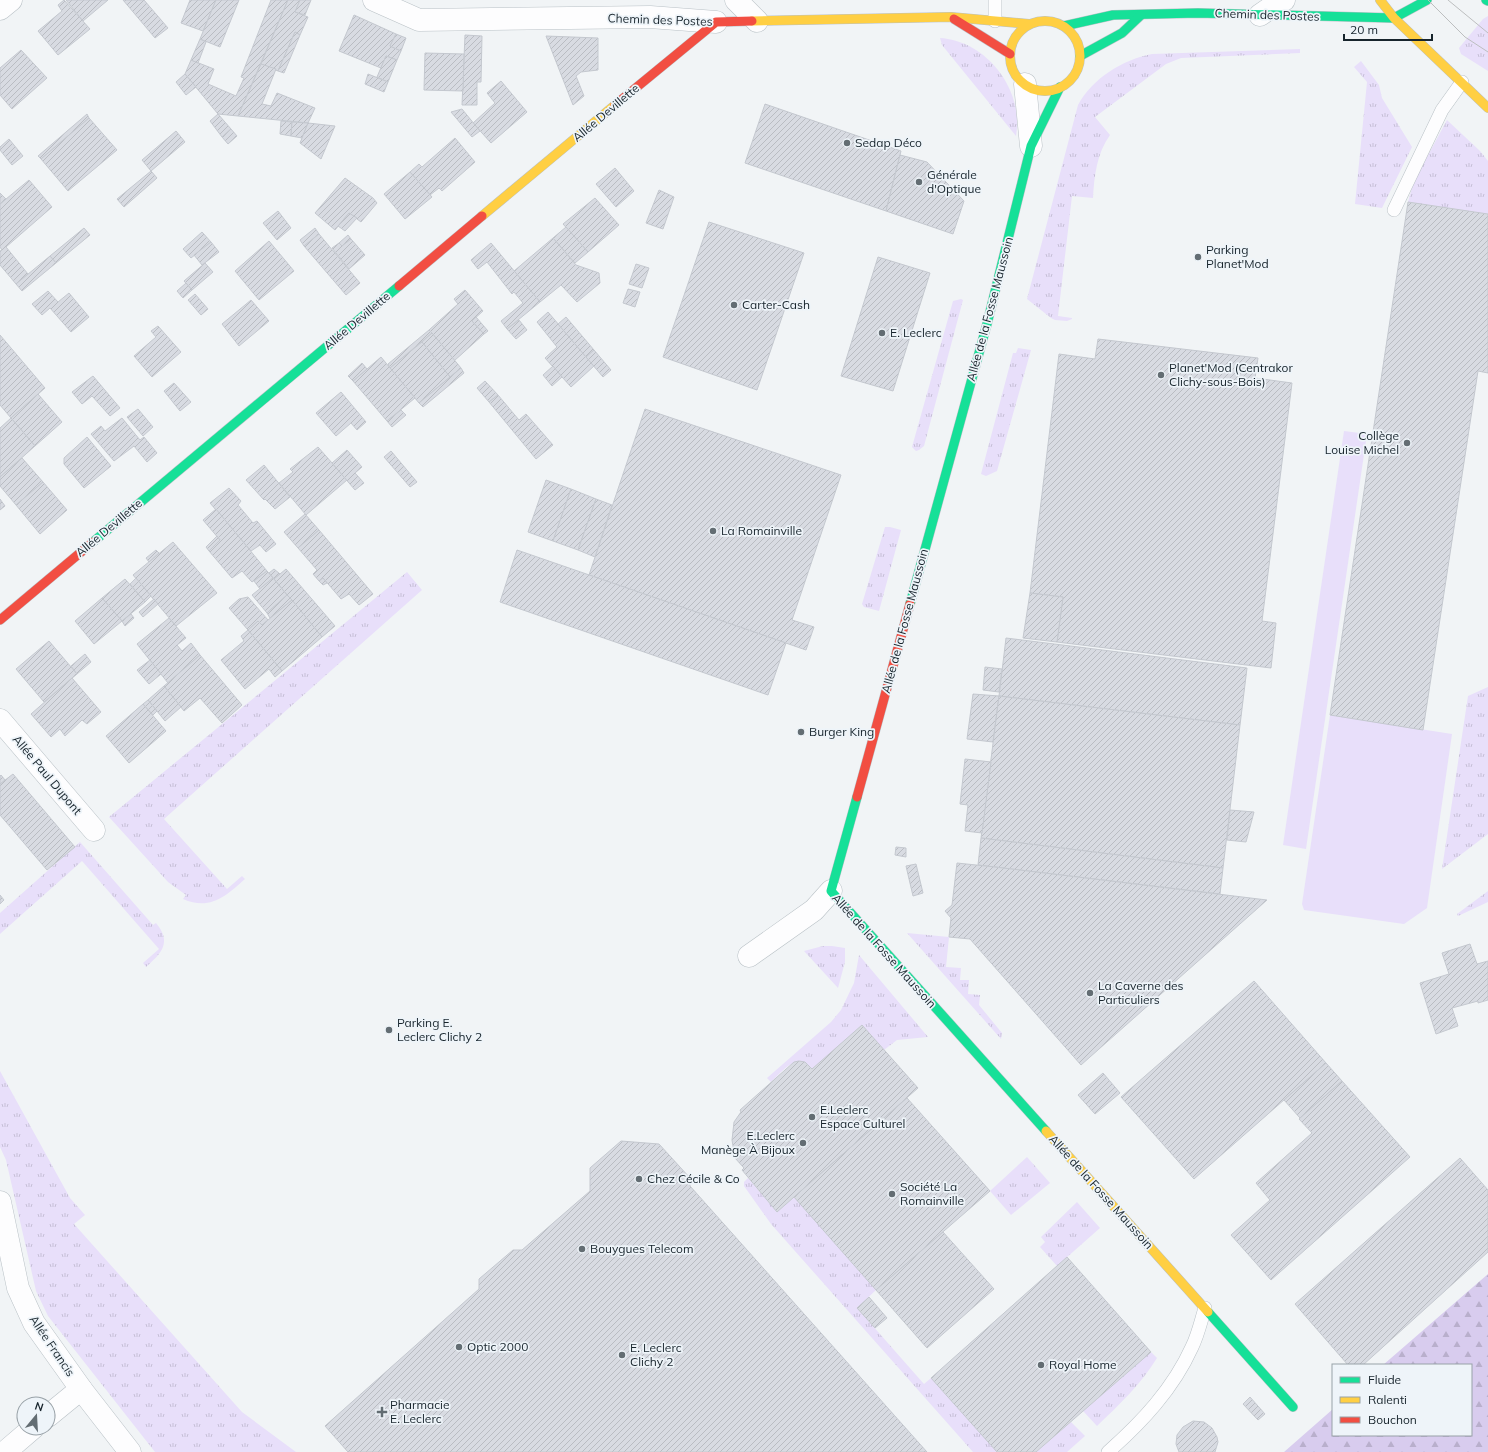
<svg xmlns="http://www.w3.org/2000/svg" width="1488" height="1452" viewBox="0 0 1488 1452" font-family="Mulish,sans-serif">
	<defs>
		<pattern id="grass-tufts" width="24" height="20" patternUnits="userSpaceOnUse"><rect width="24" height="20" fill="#e8dffa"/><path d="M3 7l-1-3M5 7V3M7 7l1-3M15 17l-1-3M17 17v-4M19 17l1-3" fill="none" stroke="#c6bfd6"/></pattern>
		<pattern id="forest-firs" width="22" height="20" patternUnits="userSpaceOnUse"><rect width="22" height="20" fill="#d8ccee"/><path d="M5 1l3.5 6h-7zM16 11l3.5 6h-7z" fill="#b9afcc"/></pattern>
		<pattern id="building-hatch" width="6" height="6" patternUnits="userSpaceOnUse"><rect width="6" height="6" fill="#d8dbe2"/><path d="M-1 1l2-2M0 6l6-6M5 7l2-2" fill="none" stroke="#b9bcc2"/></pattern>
	</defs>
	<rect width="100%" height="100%" fill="#f1f4f6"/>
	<!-- grass -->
	<g fill="url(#grass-tufts)">
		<polygon points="1488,16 1488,71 1461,54 1459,48 1483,19"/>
		<path d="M940,38C987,41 1024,90 1016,136L942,45Z"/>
		<path d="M1300,49V53L1181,58L1166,64L1095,117L1110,135C1097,153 1094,176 1093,198L1072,196L1058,316L1072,318V319L1067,321L1055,320L1051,318L1027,299L1078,105C1093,78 1122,60 1152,54Z"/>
		<polygon points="1361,61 1379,85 1382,98 1412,147 1382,208 1355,204 1367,82 1354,67"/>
		<polygon points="1447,120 1480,151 1488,161 1488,214 1408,202 1414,181"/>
		<polygon points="961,299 963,300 924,446 919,450 916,451 912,447 953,301"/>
		<polygon points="1018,348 1031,350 997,471 986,476 981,474 1013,353 1016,353"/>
		<polygon points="885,527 890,527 901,530 879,611 864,607 862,604"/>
		<path d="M407,572L422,590L164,819L227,889L242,876L245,879C226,896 210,911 183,899L186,895L168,882L109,817Z"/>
		<polygon points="1488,687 1488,834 1442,869 1468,696"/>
		<path d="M80,842L153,925L156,923C172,942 162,953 146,967L143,963L159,949L82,861L0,934V913Z"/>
		<polygon points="1488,891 1488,902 1458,916 1457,914"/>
		<polygon points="907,933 949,937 946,967 961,968 960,980 969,980 968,994 980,995 979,1005 1002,1033 1001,1039"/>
		<polygon points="823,946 832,946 845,948 845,962 838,988 804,951"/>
		<path d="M859,955L928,1037L897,1040L884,1050L862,1025L812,1069C798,1050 782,1072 771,1082L767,1078L831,1022L841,1010L854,983Z"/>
		<polygon points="0,1071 70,1198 85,1215 74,1224 242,1412 296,1452 155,1452 48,1316 36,1291 6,1160 0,1147"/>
		<polygon points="1027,1157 1050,1183 1011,1215 990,1191"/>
		<polygon points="748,1178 777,1212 794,1197 876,1290 857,1308 924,1384 931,1378 997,1452 973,1452 771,1224 744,1186 744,1182"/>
		<polygon points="1077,1202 1100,1228 1057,1266 1040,1247 1045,1242 1041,1237"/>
		<path d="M1151,1352L1157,1358C1141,1384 1119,1405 1097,1426L1083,1411Z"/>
		<polygon points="1071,1422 1085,1436 1067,1452 1036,1452"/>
	</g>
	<!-- forest -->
	<polygon fill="url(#forest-firs)" points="1488,1274 1488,1452 1284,1452 1333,1409 1333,1435 1471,1435 1471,1365 1383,1365"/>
	<!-- pitch -->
	<g fill="#e8dffa">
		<polygon points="1344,431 1367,434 1306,849 1283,845"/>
		<polygon points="1330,715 1452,734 1427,908 1404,924 1304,910 1302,904"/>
	</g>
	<!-- building -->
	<g fill="url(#building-hatch)" stroke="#c4c8cf">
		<polygon points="64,0 90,29 58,55 38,31 62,11 58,5"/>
		<polygon points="66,0 108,0 83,21"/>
		<polygon points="123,0 144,0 168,28 155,38"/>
		<polygon points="190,0 216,0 203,31 181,23"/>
		<polygon points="216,0 239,0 220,47 200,39"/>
		<polygon points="271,0 288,0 238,116 218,114 185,74 191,60 214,69 208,84 236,96 244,78 241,77"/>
		<polygon points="288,0 300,0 295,12 308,17 300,35 295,32 278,71 261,64"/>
		<polygon points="300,0 311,0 305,15 295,12"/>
		<polygon points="354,15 396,34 390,46 401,51 397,60 386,56 381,68 339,51"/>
		<polygon points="295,32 300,35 284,73 278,71"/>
		<polygon points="396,34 406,38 401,51 390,46"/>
		<polygon points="465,35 482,36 481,82 477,82 477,105 462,105"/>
		<polygon points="546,36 598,38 598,70 581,72 576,76 584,96 573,105"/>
		<polygon points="200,39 206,42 198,63 191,60"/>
		<polygon points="21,50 47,78 12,109 0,95 0,68"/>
		<polygon points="425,53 464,54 463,91 424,90"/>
		<polygon points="386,56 397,60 388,82 377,77"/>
		<polygon points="261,64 276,69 262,104 271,106 277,93 315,108 308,123 238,116"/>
		<polygon points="185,74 196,87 186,95 176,82"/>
		<polygon points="368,74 388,82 384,92 365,84"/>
		<polygon points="501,81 527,112 491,143 473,123 495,103 487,93"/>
		<polygon points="765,104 901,151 886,211 745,163"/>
		<polygon points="462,109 480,131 472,137 451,112"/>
		<polygon points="87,114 89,118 41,159 38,156"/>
		<polygon points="218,114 231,129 222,137 210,121"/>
		<polygon points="89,118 117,150 68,191 41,159"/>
		<polygon points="281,121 292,122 291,136 280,134"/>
		<polygon points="292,122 308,123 302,138 291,136"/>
		<polygon points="308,123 335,126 321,159 300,143"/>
		<polygon points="231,129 237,136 228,144 222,137"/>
		<polygon points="176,131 185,142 151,171 142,160"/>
		<polygon points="455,138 475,162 442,191 439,188 430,195 410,172 419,164 422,167"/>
		<polygon points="9,139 23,156 12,165 0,150 0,147"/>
		<polygon points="900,155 927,162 964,201 953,234 886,211"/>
		<polygon points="615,168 634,191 616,207 596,184"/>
		<polygon points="151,171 157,178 124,207 117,199"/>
		<polygon points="410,172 432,197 405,219 384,194"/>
		<polygon points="345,178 373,198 377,203 361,222 349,213 335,230 315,213"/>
		<polygon points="29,180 52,207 6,247 28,274 16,284 0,265 0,251 2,250 0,247 0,204"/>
		<polygon points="659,190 674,197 663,229 646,223"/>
		<polygon points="0,193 6,199 0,204"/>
		<polygon points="595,198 619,225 588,252 563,224"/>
		<polygon points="1408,202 1488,214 1488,373 1478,371 1423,730 1330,715"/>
		<polygon points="278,211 291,228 277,240 263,223"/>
		<polygon points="349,213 357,218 345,231 338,226"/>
		<polygon points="709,222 804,253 757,390 663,357"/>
		<polygon points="566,227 588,252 575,263 553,238"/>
		<polygon points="84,228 90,235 56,263 50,256"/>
		<polygon points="315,228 319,234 304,246 300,240"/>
		<polygon points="202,232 211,242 191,258 183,249"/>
		<polygon points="319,234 360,283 346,295 304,246"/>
		<polygon points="348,235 351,239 342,246 339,243"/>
		<polygon points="553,238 576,265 599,273 600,283 577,302 561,285 540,302 514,271"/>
		<polygon points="351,239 365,255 349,269 332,248 339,243 342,246"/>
		<polygon points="269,241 294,271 259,300 235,271"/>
		<polygon points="211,242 219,252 202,265 194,255"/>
		<polygon points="491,243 540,302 507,329 501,321 523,303 514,292 512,294 487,262 478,269 471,260"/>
		<polygon points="50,256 56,263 22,291 16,284"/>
		<polygon points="878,257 930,273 893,391 841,376"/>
		<polygon points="205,263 213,272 192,290 184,281"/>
		<polygon points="636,264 649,268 642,288 629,284"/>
		<polygon points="186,283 192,290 183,298 177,291"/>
		<polygon points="628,289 640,292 635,307 623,303"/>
		<polygon points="465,290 483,311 472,321 484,334 454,361 429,330 458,304 454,299"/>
		<polygon points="48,291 58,302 69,293 89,317 71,332 50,308 42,315 32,304"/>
		<polygon points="195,294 208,309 201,315 188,300"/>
		<polygon points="251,300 269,321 239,346 222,324"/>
		<polygon points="548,312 594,366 571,387 545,358 557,347 537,322"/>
		<polygon points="476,317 488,331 484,334 472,321"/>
		<polygon points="566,317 594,350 586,357 558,324"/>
		<polygon points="519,320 527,330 516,339 507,329"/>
		<polygon points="158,326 181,352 152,377 134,356 156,337 151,331"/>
		<polygon points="429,330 432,333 390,368 388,364"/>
		<polygon points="432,333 461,368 450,377 422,342"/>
		<polygon points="0,335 45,388 11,418 0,405"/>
		<polygon points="1098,339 1258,358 1255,378 1292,383 1262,621 1276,623 1271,668 1057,642 1063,597 1030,593 1059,354 1095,359"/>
		<polygon points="422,342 450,377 419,403 390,368"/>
		<polygon points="594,350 611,370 603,377 586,357"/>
		<polygon points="381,357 415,398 387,421 353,381"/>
		<polygon points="362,363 367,369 353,381 348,376"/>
		<polygon points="553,366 562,377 552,386 543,375"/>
		<polygon points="461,368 464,373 423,407 419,403"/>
		<polygon points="93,376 120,408 110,416 92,396 82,404 72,392"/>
		<polygon points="485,381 498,395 489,402 477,388"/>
		<polygon points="174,383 191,402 180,411 164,391"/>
		<polygon points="341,392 366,422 357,430 351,423 336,436 316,413"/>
		<polygon points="38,394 62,422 35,446 11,418"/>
		<polygon points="498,395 519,420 526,414 553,445 536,459 489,402"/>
		<polygon points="138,409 153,427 143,436 127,417"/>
		<polygon points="645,409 841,475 792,620 814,627 806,650 589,575"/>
		<polygon points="401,410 406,415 392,427 387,421"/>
		<polygon points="11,418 35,446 0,477 0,428"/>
		<polygon points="122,418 140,440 144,437 157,453 147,462 134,446 114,461 91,434 101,426 105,431"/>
		<polygon points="87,437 111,466 84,488 64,464 64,458"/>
		<polygon points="318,447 347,480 306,515 279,483 293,472 290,469"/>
		<polygon points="347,450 362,467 355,473 364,483 355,490 332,463"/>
		<polygon points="391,451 417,482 410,487 384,457"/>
		<polygon points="22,458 43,482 16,505 0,486 0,477"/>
		<polygon points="264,465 290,497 275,509 265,499 264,500 246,480"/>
		<polygon points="546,480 571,489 553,541 528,532"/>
		<polygon points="43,482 67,510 40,534 16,505"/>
		<polygon points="229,488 241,501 238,505 253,523 257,521 276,544 266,552 260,545 251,551 210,503"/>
		<polygon points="571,489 596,499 578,550 553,541"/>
		<polygon points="0,499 5,506 0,510"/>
		<polygon points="596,499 612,505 595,557 578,550"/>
		<polygon points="216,509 267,571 252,582 242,571 232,578 209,551 220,540 203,520"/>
		<polygon points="305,514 319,530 298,548 284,532"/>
		<polygon points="319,530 373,594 359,605 349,594 341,599 323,578 319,581 313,574 317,570 298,548"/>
		<polygon points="217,536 220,540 209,551 206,547"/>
		<polygon points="173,542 217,593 176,626 133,575"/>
		<polygon points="156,550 159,553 149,562 146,558"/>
		<polygon points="517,550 786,643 768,695 500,602"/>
		<polygon points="274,569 280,574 274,579 269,573"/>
		<polygon points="286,569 335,626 322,637 274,579"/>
		<polygon points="267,571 273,578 260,589 254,581"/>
		<polygon points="136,578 151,596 145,602 130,584"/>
		<polygon points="273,578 287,595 267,613 252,595"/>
		<polygon points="323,578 327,583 323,585 319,581"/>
		<polygon points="125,579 145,602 122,621 102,598"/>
		<polygon points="1030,593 1063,597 1057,642 1023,638"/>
		<polygon points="287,595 292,600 270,618 267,613"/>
		<polygon points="248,597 268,620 262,625 258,621 248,630 229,608 239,599"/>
		<polygon points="102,598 122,621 94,644 75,621"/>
		<polygon points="154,599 158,604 143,617 139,612"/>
		<polygon points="292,600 322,637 282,671 248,630 258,621 262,625"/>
		<polygon points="131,614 134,618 125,626 122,621"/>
		<polygon points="169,618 186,638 177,645 182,651 191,643 200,655 168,683 137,644"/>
		<polygon points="248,630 282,671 275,677 269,669 245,689 221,660 244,641 241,636"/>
		<polygon points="1006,638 1247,668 1240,725 999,696"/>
		<polygon points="49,641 77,674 44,702 16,669"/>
		<polygon points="85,654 91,662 77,674 71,666"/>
		<polygon points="200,655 242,705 222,723 200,698 184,711 164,686"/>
		<polygon points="150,660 161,674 149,684 137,670"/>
		<polygon points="985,667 1002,669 999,692 983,690"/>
		<polygon points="72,678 101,712 87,724 82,720 65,736 60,729 51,737 31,714"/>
		<polygon points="164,686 181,707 165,721 148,700"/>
		<polygon points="973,694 999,696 993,742 967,739"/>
		<polygon points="999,696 1240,725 1223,868 981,838"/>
		<polygon points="148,700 157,711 153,715 143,704"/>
		<polygon points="143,704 166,731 129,763 106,736"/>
		<polygon points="965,759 991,762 982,833 965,831 968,805 960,804"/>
		<polygon points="13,774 75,847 47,870 0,815 0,784"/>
		<polygon points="1,775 5,780 0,784 0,776"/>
		<polygon points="1230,810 1254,812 1246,842 1227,840"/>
		<polygon points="981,838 1223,868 1220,894 978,865"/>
		<polygon points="896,847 906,848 906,857 895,855"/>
		<polygon points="957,863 995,867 1267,900 1081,1065 970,939 949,937 951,918 945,911 952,905"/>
		<polygon points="916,864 923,893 913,896 906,866"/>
		<polygon points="0,895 4,900 0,904"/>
		<polygon points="1470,944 1477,964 1488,961 1488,1000 1478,1003 1478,1001 1452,1008 1458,1026 1436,1034 1420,983 1449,974 1442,953"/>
		<polygon points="1254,981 1326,1063 1194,1179 1121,1097"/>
		<polygon points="862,1025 918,1088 777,1212 742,1170 744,1168 735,1158 732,1140 734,1122 741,1112 740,1110 794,1062 799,1061 805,1062 812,1069"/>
		<polygon points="1326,1063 1342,1081 1300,1118 1284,1100"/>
		<polygon points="1103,1073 1120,1093 1095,1114 1078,1095"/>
		<polygon points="1342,1081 1410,1157 1271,1280 1231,1235 1270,1200 1256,1183 1312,1133 1299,1119"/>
		<polygon points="907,1098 990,1191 876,1290 794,1197"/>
		<polygon points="621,1141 659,1144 690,1178 690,1186 927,1452 348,1452 325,1426 479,1289 479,1279 513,1250 522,1250 590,1191 590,1168"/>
		<polygon points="1460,1158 1488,1190 1488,1252 1363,1365 1348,1365 1295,1304"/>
		<polygon points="943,1232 994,1289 927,1348 876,1290"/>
		<polygon points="1067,1257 1151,1352 1036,1452 997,1452 931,1378"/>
		<polygon points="869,1297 887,1318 875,1328 857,1308"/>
		<polygon points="1250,1397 1265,1414 1258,1420 1243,1404"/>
		<polygon points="1193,1421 1204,1422 1212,1428 1217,1437 1218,1442 1215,1452 1179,1452 1176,1444 1177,1435 1183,1427"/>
	</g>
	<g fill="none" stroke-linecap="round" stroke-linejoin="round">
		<!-- lane casing -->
		<g stroke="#b9c1c6" stroke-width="14">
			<g id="lane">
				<polyline points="995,0 995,21"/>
				<polyline points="1394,210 1442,110 1462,82"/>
				<path d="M1108,1452C1142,1422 1173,1389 1192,1347C1198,1335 1201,1321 1205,1308"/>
			</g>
		</g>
		<!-- street casing -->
		<g stroke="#b9c1c6" stroke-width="23">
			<g id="street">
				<polyline points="374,0 419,20 650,17 716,22"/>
				<polyline points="736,0 757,21"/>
				<polyline points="0,9 11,0"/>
				<polyline points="1260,15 1279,2 1284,0"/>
				<polyline points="1025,84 1031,146"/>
				<polyline points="0,720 94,830"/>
				<polyline points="749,956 814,910 831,891"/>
				<polyline points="0,1202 18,1288 34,1323 81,1389 130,1452"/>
				<polyline points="48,1416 81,1389"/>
				<polyline points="5,1452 33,1428"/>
			</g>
		</g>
		<!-- fast casing -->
		<g stroke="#b9c1c6" stroke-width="10">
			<g id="fast">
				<polyline points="1486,0 1488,1"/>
				<polyline points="1064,26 1113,15 1198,13 1394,18 1427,0"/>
				<polyline points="1080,56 1122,33 1141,15"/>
				<polyline points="93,542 399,286"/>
				<polyline points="910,604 987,324 1031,146 1060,87"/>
				<polyline points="857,797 831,891 1046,1131"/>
				<polyline points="1208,1312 1293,1407"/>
			</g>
		</g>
		<!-- slow casing -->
		<g stroke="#b9c1c6" stroke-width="10">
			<g id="slow">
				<polyline points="1380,0 1394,18 1488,108"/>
				<polyline points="752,21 951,17 1029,24"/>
				<circle cx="1045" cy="56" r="35"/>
				<polyline points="482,216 615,105"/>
				<polyline points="1046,1131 1208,1312"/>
			</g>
		</g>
		<!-- jam casing -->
		<g stroke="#b9c1c6" stroke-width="10">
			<g id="jam">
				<polyline points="954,19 1010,54"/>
				<polyline points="615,105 716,22 752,21"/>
				<polyline points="399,286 482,216"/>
				<polyline points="0,620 93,542"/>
				<polyline points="857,797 910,604"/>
			</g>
		</g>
		<!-- lane -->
		<use href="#lane" stroke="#fdfdfe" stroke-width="13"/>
		<!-- street -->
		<use href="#street" stroke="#fdfdfe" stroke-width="22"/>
		<!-- fast -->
		<use href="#fast" stroke="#16e098" stroke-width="9"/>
		<!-- slow -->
		<use href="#slow" stroke="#ffcf43" stroke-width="9"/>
		<!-- jam -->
		<use href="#jam" stroke="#f24e42" stroke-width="9"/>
		<!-- tram -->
		<g stroke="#bcbebf" stroke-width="1">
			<polyline points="1428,0 1465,37 1488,52"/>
			<polyline points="1448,0 1488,33"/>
		</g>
	</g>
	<!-- markers -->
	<g fill="#636d73" stroke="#eef4f9" stroke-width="1.5">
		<circle cx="847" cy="143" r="4"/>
		<circle cx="919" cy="182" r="4"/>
		<circle cx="1198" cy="257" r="4"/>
		<circle cx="734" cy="305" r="4"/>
		<circle cx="882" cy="333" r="4"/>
		<circle cx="1161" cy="375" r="4"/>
		<circle cx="1407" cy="443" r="4"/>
		<circle cx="713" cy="531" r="4"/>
		<circle cx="801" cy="732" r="4"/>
		<circle cx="1090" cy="993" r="4"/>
		<circle cx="389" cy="1030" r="4"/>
		<circle cx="812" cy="1117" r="4"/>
		<circle cx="803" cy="1143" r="4"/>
		<circle cx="639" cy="1179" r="4"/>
		<circle cx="892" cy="1194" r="4"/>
		<circle cx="582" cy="1249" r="4"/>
		<circle cx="459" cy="1347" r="4"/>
		<circle cx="622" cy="1355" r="4"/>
		<circle cx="1041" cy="1365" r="4"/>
		<path d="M380 1406h4v4h4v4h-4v4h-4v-4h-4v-4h4z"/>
	</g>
	<g text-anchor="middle" stroke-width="3.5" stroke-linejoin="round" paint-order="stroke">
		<!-- street labels -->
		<g font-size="12" fill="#17242c" stroke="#eef4f9">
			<text transform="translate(1267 15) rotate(2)" y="4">Chemin des Postes</text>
			<text transform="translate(660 20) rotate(2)" y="4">Chemin des Postes</text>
			<text transform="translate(606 113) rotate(-40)" y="4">Allée Devillette</text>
			<text transform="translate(990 309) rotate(-75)" y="4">Allée de la Fosse Maussoin</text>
			<text transform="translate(357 321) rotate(-40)" y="4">Allée Devillette</text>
			<text transform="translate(109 528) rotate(-40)" y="4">Allée Devillette</text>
			<text transform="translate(905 621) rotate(-75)" y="4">Allée de la Fosse Maussoin</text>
			<text transform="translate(47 775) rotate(50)" y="4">Allée Paul Dupont</text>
			<text transform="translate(884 951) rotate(48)" y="4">Allée de la Fosse Maussoin</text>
			<text transform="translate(1101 1192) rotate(48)" y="4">Allée de la Fosse Maussoin</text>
			<text transform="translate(52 1346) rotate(56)" y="4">Allée Francis</text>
		</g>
		<!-- poi labels -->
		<g font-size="12" fill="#17242c" stroke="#eef4f9" text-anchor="start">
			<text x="855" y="147">Sedap Déco</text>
			<text x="927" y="179">Générale<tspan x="927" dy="14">d'Optique</tspan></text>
			<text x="1206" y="254">Parking<tspan x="1206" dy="14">Planet'Mod</tspan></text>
			<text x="742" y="309">Carter-Cash</text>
			<text x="890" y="337">E. Leclerc</text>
			<text x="1169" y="372">Planet'Mod (Centrakor<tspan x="1169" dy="14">Clichy-sous-Bois)</tspan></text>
			<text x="1399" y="440" text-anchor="end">Collège<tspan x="1399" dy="14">Louise Michel</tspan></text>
			<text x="721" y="535">La Romainville</text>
			<text x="809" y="736">Burger King</text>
			<text x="1098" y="990">La Caverne des<tspan x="1098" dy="14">Particuliers</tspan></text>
			<text x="397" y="1027">Parking E.<tspan x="397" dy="14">Leclerc Clichy 2</tspan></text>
			<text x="820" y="1114">E.Leclerc<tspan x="820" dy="14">Espace Culturel</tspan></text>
			<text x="795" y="1140" text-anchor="end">E.Leclerc<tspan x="795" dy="14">Manège À Bijoux</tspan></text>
			<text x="647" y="1183">Chez Cécile &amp; Co</text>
			<text x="900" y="1191">Société La<tspan x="900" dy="14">Romainville</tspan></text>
			<text x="590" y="1253">Bouygues Telecom</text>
			<text x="467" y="1351">Optic 2000</text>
			<text x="630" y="1352">E. Leclerc<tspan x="630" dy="14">Clichy 2</tspan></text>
			<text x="1049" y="1369">Royal Home</text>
			<text x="390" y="1409">Pharmacie<tspan x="390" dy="14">E. Leclerc</tspan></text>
		</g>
	</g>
	<!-- legend -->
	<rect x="1332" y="1364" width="140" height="72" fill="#eef4f9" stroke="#98a1a7"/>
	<rect x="1340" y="1377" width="20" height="6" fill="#16e098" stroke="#98a1a7"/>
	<text x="1368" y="1384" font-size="12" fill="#17242c">Fluide</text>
	<rect x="1340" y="1397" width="20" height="6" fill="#ffcf43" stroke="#98a1a7"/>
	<text x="1368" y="1404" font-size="12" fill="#17242c">Ralenti</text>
	<rect x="1340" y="1417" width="20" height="6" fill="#f24e42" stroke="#98a1a7"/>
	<text x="1368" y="1424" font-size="12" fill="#17242c">Bouchon</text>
	<!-- north arrow -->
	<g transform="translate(36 1416) rotate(18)"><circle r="19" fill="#eef4f9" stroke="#98a1a7"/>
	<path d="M0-3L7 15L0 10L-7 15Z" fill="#636d73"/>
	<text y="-6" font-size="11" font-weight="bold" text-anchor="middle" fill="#17242c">N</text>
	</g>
	<!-- scale -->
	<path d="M1344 34v6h88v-6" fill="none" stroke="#17242c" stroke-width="2"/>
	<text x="1350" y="34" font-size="12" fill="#17242c" stroke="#eef4f9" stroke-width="3" paint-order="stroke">20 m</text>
</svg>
